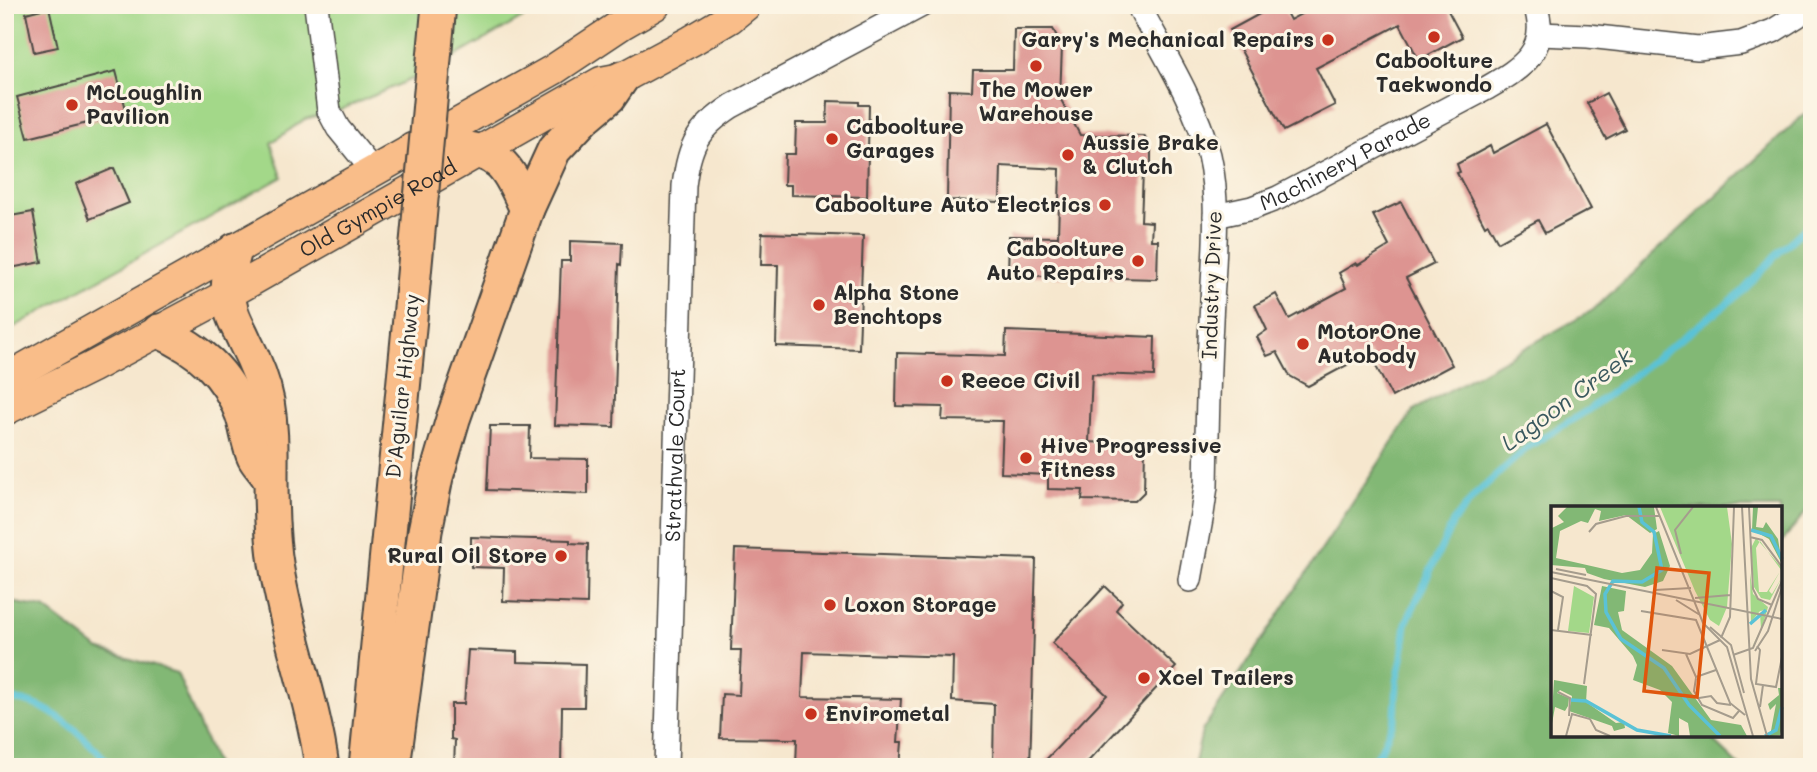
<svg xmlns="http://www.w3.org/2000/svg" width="1817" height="772" viewBox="0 0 1817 772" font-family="Mali,sans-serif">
	<rect width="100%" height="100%" fill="#fcf5e5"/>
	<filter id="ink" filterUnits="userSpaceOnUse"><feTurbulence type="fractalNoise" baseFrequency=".0143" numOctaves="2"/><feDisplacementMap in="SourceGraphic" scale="14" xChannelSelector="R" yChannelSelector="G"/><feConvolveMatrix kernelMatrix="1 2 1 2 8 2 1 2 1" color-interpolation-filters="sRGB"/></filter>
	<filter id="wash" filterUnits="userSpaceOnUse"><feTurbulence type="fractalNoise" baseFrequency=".00686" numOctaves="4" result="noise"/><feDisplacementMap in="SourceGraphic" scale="28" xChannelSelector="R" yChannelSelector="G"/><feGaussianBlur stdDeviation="1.57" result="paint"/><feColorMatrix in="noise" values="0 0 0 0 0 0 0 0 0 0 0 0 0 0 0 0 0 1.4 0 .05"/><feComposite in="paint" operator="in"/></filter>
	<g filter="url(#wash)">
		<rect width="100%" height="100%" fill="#f6e7ce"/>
		<!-- green -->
		<polygon fill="#a3d889" stroke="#67825a" stroke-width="2" points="5,5 545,5 428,72 340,110 305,119 271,143 282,177 5,332"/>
		<!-- forest -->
		<g fill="#82b875" stroke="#567250" stroke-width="2">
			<polygon points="1812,107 1812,504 1780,544 1780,508 1553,508 1553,735 1717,735 1715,742 1741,767 1194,767 1202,731 1414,410 1593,310"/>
			<polygon points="5,601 44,608 98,649 177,673 217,767 5,767"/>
		</g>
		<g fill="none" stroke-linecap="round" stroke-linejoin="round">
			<!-- stream -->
			<g stroke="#5ac2d6" stroke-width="7">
				<path d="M5,700C47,697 86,738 112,767"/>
				<polyline points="1366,767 1381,750 1395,718 1397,682 1402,658 1406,623 1453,522 1477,493 1528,447 1588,410 1742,292 1780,251 1812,222"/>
			</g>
		</g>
		<g id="blocks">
			<!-- building -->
			<g fill="#dd9491">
				<polygon points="1276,5 1282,5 1290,20 1318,5 1445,5 1462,37 1419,60 1400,24 1316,68 1335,105 1284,131 1230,30"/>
				<polygon points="49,7 58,47 34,52 26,13"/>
				<polygon points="1014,29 1053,29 1062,46 1060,98 1080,135 1144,136 1151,148 1151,171 1143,171 1141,221 1152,222 1151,240 1158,240 1157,279 1008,275 1009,236 1058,237 1060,169 1001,166 1000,202 947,200 949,90 972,91 973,70 1013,70"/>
				<polygon points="116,71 127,113 28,138 17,97"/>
				<polygon points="1606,93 1625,129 1606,139 1587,103"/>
				<polygon points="828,101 859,102 859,105 869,105 867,197 791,195 791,185 784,185 785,154 795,154 796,123 827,123"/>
				<polygon points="1546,124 1591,209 1545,233 1538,220 1498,242 1488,224 1485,226 1457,173 1460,172 1457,164 1490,146 1493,153"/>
				<polygon points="114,168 129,203 90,219 76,184"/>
				<polygon points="1401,202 1434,264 1406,278 1452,365 1392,397 1369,353 1308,386 1290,376 1277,352 1267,356 1257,337 1267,330 1255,305 1276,294 1289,319 1346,288 1339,273 1356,263 1358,265 1389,246 1373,215"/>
				<polygon points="33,212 42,262 5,269 5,217"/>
				<polygon points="762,233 863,236 859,349 776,346 778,265 761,265"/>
				<polygon points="570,241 622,243 621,265 619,264 614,427 555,425 561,261 570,261"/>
				<polygon points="1006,331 1155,337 1154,376 1092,374 1089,442 1145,445 1144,492 1135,501 1082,500 1083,490 1048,489 1048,475 1001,473 1003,421 942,420 943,407 896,406 897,353 1005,356"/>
				<polygon points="490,426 530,426 529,458 588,459 588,494 487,490"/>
				<polygon points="471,537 570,540 570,543 588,544 587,604 503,601 504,568 471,567"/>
				<polygon points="735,549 1036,559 1030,767 993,767 994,704 952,701 953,657 804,652 802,697 901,699 898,742 902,742 900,767 796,767 797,739 720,738 722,694 739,695 741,650 731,650"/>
				<polygon points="1105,586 1122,602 1116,610 1176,667 1083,767 1039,767 1107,695 1052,643"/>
				<polygon points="468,650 517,652 517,662 585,664 584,707 562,707 561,767 454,767 455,740 451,739 451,704 464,704"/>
			</g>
		</g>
	</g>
	<g filter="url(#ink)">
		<use href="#blocks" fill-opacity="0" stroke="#494743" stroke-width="2"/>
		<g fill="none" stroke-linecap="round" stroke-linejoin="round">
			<!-- minor casing -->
			<g stroke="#494743" stroke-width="26">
				<g id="minor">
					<polyline points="316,5 329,111 338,128 374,172"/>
					<path d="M1138,5C1164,54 1195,102 1209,155C1221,206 1213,269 1211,321C1208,376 1207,431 1206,486L1202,514L1190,580"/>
					<polyline points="1540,34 1588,36 1698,48 1741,43 1773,31 1797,16 1805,5"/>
					<path id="s1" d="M1215,216L1252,208L1278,198L1487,88C1521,68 1551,51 1535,5"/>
					<path id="s2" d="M666,767L684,186C689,145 697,129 732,106L922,5"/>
				</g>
			</g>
			<!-- major casing -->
			<g stroke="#494743" stroke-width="33">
				<g id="major">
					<polyline points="5,379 553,70 622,24 655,5"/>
					<path id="s3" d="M5,410L92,367L228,294L601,82L622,78L691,41L730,18L746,5"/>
				</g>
			</g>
			<!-- highway casing -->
			<g stroke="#494743" stroke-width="37">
				<g id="highway">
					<path d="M413,150C441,148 474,142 499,162C512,173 519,194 527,209"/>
					<path d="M235,250C229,271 225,292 232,313C235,323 241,332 245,342C255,361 263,380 267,401C272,430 271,452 271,480C271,510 272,541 277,570C288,637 313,700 322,767"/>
					<path d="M159,331C199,349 227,372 242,414C247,428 248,444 254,457C257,463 263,469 267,475"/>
					<polyline points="366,767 410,318"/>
					<polyline points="393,767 425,531 436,477 453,419 527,209 554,150 583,119 609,97 622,78"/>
				</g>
			</g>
			<!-- minor -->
			<use href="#minor" stroke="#fff" stroke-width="23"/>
			<!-- major -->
			<use href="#major" stroke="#f9bd89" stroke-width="30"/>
			<!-- highway -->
			<use href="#highway" stroke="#f9bd89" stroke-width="33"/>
			<!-- highway-bridge casing -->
			<g stroke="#494743" stroke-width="37" stroke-linecap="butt">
				<polyline id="highway-bridge" points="410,318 439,5"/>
			</g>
			<!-- highway-bridge -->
			<use href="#highway-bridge" stroke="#f9bd89" stroke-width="33"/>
		</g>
	</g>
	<!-- markers -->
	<g fill="#c8321e" stroke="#fcf5e5" stroke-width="2.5">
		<circle cx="1434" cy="37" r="7"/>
		<circle cx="1328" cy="40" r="7"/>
		<circle cx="1036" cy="66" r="7"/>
		<circle cx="72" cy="105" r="7"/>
		<circle cx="832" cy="139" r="7"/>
		<circle cx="1068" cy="155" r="7"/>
		<circle cx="1105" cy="205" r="7"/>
		<circle cx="1138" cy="261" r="7"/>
		<circle cx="819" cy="305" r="7"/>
		<circle cx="1303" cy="344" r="7"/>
		<circle cx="947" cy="381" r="7"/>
		<circle cx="1026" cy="458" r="7"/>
		<circle cx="561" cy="556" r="7"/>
		<circle cx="830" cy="605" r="7"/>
		<circle cx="1144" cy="678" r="7"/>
		<circle cx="811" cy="714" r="7"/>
	</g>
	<g text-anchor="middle" stroke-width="6" stroke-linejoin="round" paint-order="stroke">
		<!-- poi labels -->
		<g font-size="21" font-weight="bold" fill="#2b2b2b" stroke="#fcf5e5" text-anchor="start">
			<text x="1314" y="47" text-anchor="end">Garry's Mechanical Repairs</text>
			<text x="1434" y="68" text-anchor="middle">Caboolture<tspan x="1434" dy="24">Taekwondo</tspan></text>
			<text x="1036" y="97" text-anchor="middle">The Mower<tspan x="1036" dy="24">Warehouse</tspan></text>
			<text x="86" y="100">McLoughlin<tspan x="86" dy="24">Pavilion</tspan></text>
			<text x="846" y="134">Caboolture<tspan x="846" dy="24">Garages</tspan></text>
			<text x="1082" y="150">Aussie Brake<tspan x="1082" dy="24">&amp; Clutch</tspan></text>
			<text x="1091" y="212" text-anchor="end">Caboolture Auto Electrics</text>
			<text x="1124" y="256" text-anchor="end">Caboolture<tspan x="1124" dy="24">Auto Repairs</tspan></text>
			<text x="833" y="300">Alpha Stone<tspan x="833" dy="24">Benchtops</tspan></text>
			<text x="1317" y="339">MotorOne<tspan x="1317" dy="24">Autobody</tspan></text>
			<text x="961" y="388">Reece Civil</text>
			<text x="1040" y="453">Hive Progressive<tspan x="1040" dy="24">Fitness</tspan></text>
			<text x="547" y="563" text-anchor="end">Rural Oil Store</text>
			<text x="844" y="612">Loxon Storage</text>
			<text x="1158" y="685">Xcel Trailers</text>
			<text x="825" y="721">Envirometal</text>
		</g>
		<!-- street labels -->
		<g font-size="21" fill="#2b2b2b" stroke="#fcf5e5">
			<text dy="7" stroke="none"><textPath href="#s1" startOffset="142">Machinery Parade</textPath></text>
			<text dy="7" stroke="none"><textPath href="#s3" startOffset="424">Old Gympie Road</textPath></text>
			<text transform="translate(1212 285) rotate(-88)" y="7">Industry Drive</text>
			<text transform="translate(403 386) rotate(-84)" y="7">D'Aguilar Highway</text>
			<text dy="7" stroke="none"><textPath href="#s2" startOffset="312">Strathvale Court</textPath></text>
		</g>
		<!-- water labels -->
		<g font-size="23" font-style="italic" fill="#39585e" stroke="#fcf5e5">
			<text transform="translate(1567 400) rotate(-36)" y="8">Lagoon Creek</text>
		</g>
	</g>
	<!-- overview -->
	<g transform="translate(1551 506)">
		<rect width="231" height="231" fill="#f6e7ce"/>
		<path d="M109,1H176L181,38L176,101L168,120L159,114L144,85ZM205,32L231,62L218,85L221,88L231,71L219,94L210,92L203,81L200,42ZM209,35L230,64L216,86H208L205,42ZM199,67L202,88L217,101L210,125L201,141L210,123L209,107L215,104L209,105L200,116ZM23,80L43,91L38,127L17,125Z" fill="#a3d889" fill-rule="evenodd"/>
		<path d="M16,1H103L106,23L99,27L75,9L48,15L50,5L44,3L37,17L30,15L9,25L5,52L71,67L89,64L101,47L102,28L108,25L119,60L112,75L94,81L53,73L36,67L34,62L0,59L1,22L13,16L7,10ZM202,1H207L205,21L212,22L215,16L227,33L231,58L218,33L201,24ZM51,80L75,85L73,105L67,106L71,124L121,160L160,214L190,219L196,230H139L137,217L128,212V230L117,227L121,196L109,184L82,174L86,159L82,150L58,122L43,119ZM3,174L36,180L35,196L65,217L73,216L74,222L63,225L61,220L18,205L21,190L9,184L6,187L18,192L17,200L14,205L4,201L0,223ZM227,182H231V221L229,229L219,230L225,198L219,204L217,198L228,189Z" fill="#82b875"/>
		<path fill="none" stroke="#5ac2d6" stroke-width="3.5" d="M88,1L91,16L103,26L111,64L91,76L62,75L54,88L55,106L70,133L113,162L138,199L169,230M200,24L220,30L231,53M199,118L215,104M20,194L35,195L86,224L120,230M214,230L225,224L231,201"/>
		<path fill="none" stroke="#a59c8d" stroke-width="2" d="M105,1L152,117L176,141L202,230M191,1L200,173L216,230M198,1L202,83L207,93L221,99M38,26L45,18L75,10H109M199,31L211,34L231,61M130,48L124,24L142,1M5,63L35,69M0,66L231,113M0,72L36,80L45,88L33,178M104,84L140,82M0,85L12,91L7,124M144,92L179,89M125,94L149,109M90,105L145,114L179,197L194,209M159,121L180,139L193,187M0,124L41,129M170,132L179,111L183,1M206,140L209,144L205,178L225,181L231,151M111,144L139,148L169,134M204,145L217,125L231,81M135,148L145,171L165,164M182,149L202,142L231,75M145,172L143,185L151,199L182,212L188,205M7,186L19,192L18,210M148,192L160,190L166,197L180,199M209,201L212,179M15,230L21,208L39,213L45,224L59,230"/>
		<path fill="#df570e" fill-opacity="0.15" stroke="#df570e" stroke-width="3.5" d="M106,62L158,67L146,191L93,185Z"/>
		<rect width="231" height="231" fill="none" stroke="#2b2b2b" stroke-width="3.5"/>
	</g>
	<!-- margin -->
	<rect width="1817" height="772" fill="none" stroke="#fcf5e5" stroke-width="28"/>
</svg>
